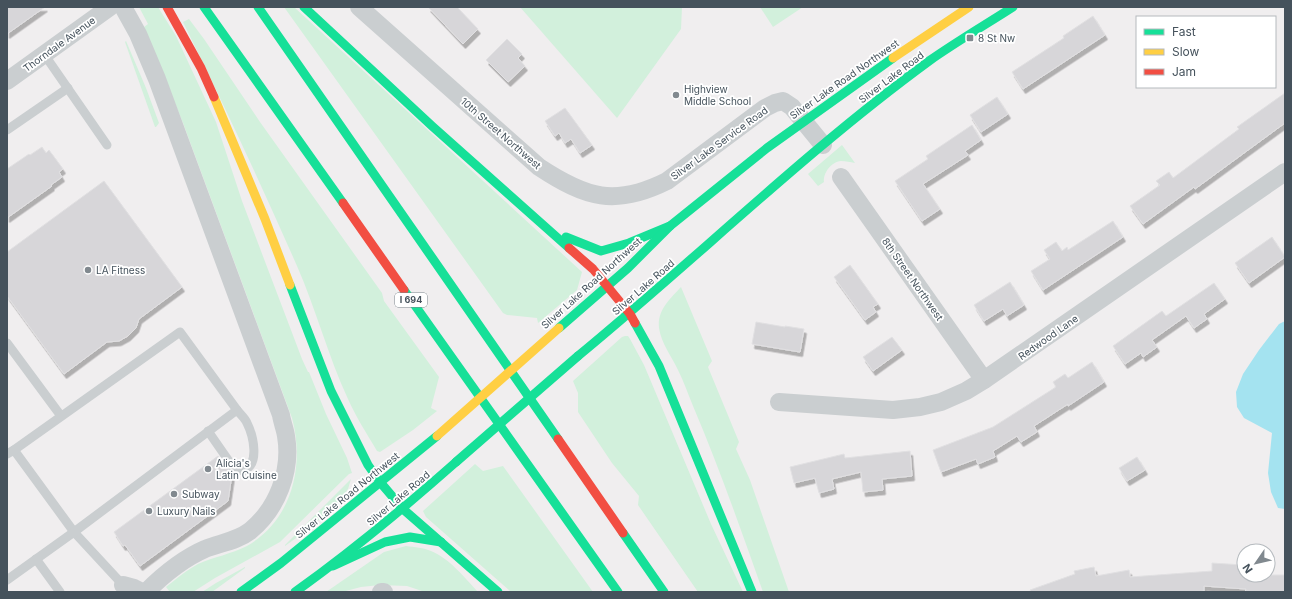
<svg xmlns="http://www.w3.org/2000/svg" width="1292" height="599" viewBox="0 0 1292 599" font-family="Inter,sans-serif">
	<defs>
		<filter id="shadow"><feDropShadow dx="2.5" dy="4.5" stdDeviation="0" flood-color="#0004"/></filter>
	</defs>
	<rect width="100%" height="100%" fill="#f0eeef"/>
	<!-- green -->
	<g fill="#d2f0dc">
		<path d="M139,7H158L176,36L216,122L242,201L302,359L308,372H309L326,414L347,458L352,473L349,474L280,542L215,578L193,592H170L166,587C176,579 187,570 198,564C214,557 231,554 247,546C292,520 305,466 292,418L183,123L144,27L148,24Z"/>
		<polygon points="284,7 294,7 582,272 577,290 538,323 537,318 507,315 503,313"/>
		<polygon points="520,7 682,7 681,29 617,118"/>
		<polygon points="760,7 803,7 773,27"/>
		<path d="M189,19L204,39L260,122L382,293L384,301L439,377L431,408L437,411L413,430L380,452L377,451C367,434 356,417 348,399C328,356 316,309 297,266C261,184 223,103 183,22Z"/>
		<polygon points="126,41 146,88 159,123 156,127 155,127 125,42"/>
		<path d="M842,145L855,163C850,162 846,161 841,161C831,162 823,173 824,182L818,186L808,174Z"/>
		<path d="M681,287L712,361L708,367L739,442L736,449L750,480L789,592H763C741,530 719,467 693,406C688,394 684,382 678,370C672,357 661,343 659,328C657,310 670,299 681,287Z"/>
		<polygon points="625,336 628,336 630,339 644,365 711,524 743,592 698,592 638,505 639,496 612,463 578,412 578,393 573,381 622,337"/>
		<polygon points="475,464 483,471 503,466 593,592 511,592 426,517 423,511"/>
		<polygon points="351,479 348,489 340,500 310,528 285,546 285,545"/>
		<path d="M406,546C414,547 424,548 431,551C449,558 465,578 478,592H425L407,586L380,585L361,587L342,592H326L384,552Z"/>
		<polygon points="245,567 245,568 212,592 202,592 216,583"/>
	</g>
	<!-- water -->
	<polygon fill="#a4e3f0" points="1285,321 1285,509 1278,508 1271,492 1268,473 1272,433 1244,418 1237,407 1236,392 1243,374 1259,350 1279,324"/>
	<!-- building -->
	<g fill="#d7d6d9" stroke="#e1e0e2" filter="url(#shadow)">
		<polygon points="7,7 45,7 7,34"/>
		<polygon points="428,7 457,7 478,29 463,44"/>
		<polygon points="1093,16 1105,35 1023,89 1012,72 1064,38 1063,36"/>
		<polygon points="507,39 522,54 518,58 525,66 508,82 486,60"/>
		<polygon points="1285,93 1285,123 1195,189 1194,187 1143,224 1130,206 1160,185 1156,181 1169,172 1173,178 1239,129 1237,127"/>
		<polygon points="997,97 1008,114 981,132 970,115"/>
		<polygon points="565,108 592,145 580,153 571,139 565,143 559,133 555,136 545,121"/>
		<polygon points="972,125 981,140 965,151 968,155 923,184 940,209 922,221 895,181 928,159 926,156"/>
		<polygon points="42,147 46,153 49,150 63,169 59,172 62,177 51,185 52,186 7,218 7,169 29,154 30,155"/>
		<polygon points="104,181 182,287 139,319 136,328 128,336 119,341 107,342 64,374 7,296 7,252"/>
		<polygon points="1113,221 1123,237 1043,290 1031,271 1050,259 1044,250 1056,242 1062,251 1067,247 1068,250"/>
		<polygon points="1272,237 1285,257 1249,283 1235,263"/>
		<polygon points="850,265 878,304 873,307 876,312 865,320 834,277"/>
		<polygon points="1010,282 1024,305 1007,316 1003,309 984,321 974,305"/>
		<polygon points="1214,283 1225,299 1204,314 1207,319 1194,328 1186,316 1152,340 1157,347 1143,357 1141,353 1125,364 1113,346 1162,311 1166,316"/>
		<polygon points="756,322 785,327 785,326 804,329 800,352 752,344"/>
		<polygon points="892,337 902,350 873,371 863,357"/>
		<polygon points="1092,362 1104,382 1068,406 1068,404 1034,426 1037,432 1021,442 1017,436 993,451 995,457 978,464 976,459 941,472 933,450 993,427 1056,387 1053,382 1065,374 1068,378"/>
		<polygon points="910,451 912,476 882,479 883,490 863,492 861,472 832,479 834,489 819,493 815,478 794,483 790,467 844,454 845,458"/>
		<polygon points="218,456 232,474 228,501 140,566 125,545 123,546 114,532"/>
		<polygon points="1137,457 1145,470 1127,481 1119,468"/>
		<polygon points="1212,563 1244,565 1244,575 1285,575 1285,592 1245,592 1246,589 1204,586 1204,591 1196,592 1031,592 1030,590 1075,574 1074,571 1094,567 1096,576 1129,570 1130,577 1212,571"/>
	</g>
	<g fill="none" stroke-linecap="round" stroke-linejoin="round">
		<!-- lane -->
		<g stroke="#caced0" stroke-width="9">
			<polyline points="44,54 107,145"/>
			<polyline points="7,130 68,88"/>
			<polyline points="7,343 61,416"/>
			<path d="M208,431L233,467L242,471C261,466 253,435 247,423C245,418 240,414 237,410"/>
			<polyline points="7,454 14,450 74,532 123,585"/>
			<polyline points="36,559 60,592"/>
			<polyline points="7,580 74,532 237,410 180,332 14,450"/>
		</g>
		<!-- street -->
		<g stroke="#caced0" stroke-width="18">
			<path d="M123,7L138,34L157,79L281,415C282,422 285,429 286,436C292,471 277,509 250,531C237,541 220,543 205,549C182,559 163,575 146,592"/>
			<path d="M359,7L539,167C586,198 615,207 667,181L765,108L775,103L783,101L792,107L823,145"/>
			<polyline points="7,81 110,7"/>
			<polyline points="841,177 984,380"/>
			<polyline points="779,402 893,410 920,407 941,402 966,391 984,380 1285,172"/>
			<polyline points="123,585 134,588 142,592"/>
			<polyline points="381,592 384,592"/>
		</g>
		<!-- fast -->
		<g stroke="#16e098" stroke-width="9">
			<polyline points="204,7 343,203"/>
			<polyline points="258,7 558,439"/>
			<polyline points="304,7 432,126 569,248"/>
			<polyline points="566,237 601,251 629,243 670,226"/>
			<polyline points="290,285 331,391 368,465 380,482 403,509 498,592"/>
			<polyline points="404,290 618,592"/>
			<polyline points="635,323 659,366 752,592"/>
			<polyline points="559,328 628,268 670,226 767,148 893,58"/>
			<path d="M578,356C696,259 806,151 929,61C956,42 985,25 1013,7"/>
			<polyline points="623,533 664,592"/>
			<polyline points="333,566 385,542 410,537 441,542"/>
			<polyline points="241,592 281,563 437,436"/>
			<path d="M295,592C351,552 404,508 456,462"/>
		</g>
		<!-- slow -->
		<g stroke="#ffcf43" stroke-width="9">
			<polyline points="893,58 969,7"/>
			<polyline points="214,97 265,219 290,285"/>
		</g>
		<!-- jam -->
		<g stroke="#f24e42" stroke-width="9">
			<polyline points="167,7 201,68 214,97"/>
			<polyline points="343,203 404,290"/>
			<polyline points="569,248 593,269 630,314 635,323"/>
			<polyline points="558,439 623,533"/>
		</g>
		<!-- fast-bridge -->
		<polyline stroke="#16e098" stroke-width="9" points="456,462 578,356"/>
		<!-- slow-bridge -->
		<polyline stroke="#ffcf43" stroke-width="9" points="437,436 559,328"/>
	</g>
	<!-- markers -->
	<g fill="#81898f" stroke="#fff" stroke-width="1.5">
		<rect x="966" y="34" width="8" height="8" rx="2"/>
		<circle cx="676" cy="95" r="4"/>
		<circle cx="88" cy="270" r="4"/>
		<circle cx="208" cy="469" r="4"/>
		<circle cx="174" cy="494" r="4"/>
		<circle cx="149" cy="511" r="4"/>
	</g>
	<g text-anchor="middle" stroke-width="3.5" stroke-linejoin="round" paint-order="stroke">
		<!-- shield labels -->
		<rect fill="#fff" stroke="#7d868d" stroke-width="1" x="395" y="293" width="32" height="14" rx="3"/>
		<g font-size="9" font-weight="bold" fill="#45525c">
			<text x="411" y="303">I 694</text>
		</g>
		<!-- poi labels -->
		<g font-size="10" fill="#45525c" stroke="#fff" text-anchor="start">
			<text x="978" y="42">8 St Nw</text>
			<text x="684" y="93">Highview<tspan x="684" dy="12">Middle School</tspan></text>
			<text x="96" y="274">LA Fitness</text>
			<text x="216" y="467">Alicia's<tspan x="216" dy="12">Latin Cuisine</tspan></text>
			<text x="182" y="498">Subway</text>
			<text x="157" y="515">Luxury Nails</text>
		</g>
		<!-- street labels -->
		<g font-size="10" fill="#45525c" stroke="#fff">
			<text transform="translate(59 44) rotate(-36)" y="4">Thorndale Avenue</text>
			<text transform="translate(891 77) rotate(-37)" y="4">Silver Lake Road</text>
			<text transform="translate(844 79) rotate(-35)" y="4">Silver Lake Road Northwest</text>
			<text transform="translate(501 133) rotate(41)" y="4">10th Street Northwest</text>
			<text transform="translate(719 143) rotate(-36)" y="4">Silver Lake Service Road</text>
			<text transform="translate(913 279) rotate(55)" y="4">8th Street Northwest</text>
			<text transform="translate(591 283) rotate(-42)" y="4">Silver Lake Road Northwest</text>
			<text transform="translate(643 287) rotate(-41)" y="4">Silver Lake Road</text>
			<text transform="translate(1048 337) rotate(-35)" y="4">Redwood Lane</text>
			<text transform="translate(347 495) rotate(-39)" y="4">Silver Lake Road Northwest</text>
			<text transform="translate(398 498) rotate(-40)" y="4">Silver Lake Road</text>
		</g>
	</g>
	<!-- border -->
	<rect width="1292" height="599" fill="none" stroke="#45525c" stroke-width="16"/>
	<!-- legend -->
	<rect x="1136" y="16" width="140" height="72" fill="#ffffff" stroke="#b5babe"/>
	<rect x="1144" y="29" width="20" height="6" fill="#16e098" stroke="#b5babe"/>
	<text x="1172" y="36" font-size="12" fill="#45525c">Fast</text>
	<rect x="1144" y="49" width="20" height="6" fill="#ffcf43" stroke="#b5babe"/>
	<text x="1172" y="56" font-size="12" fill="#45525c">Slow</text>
	<rect x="1144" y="69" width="20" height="6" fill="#f24e42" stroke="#b5babe"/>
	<text x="1172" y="76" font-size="12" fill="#45525c">Jam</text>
	<!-- north arrow -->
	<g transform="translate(1256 563) rotate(236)"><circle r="19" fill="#ffffff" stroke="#b5babe"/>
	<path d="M0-3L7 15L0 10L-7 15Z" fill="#81898f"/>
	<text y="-6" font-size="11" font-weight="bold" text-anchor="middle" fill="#45525c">N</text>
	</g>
</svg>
